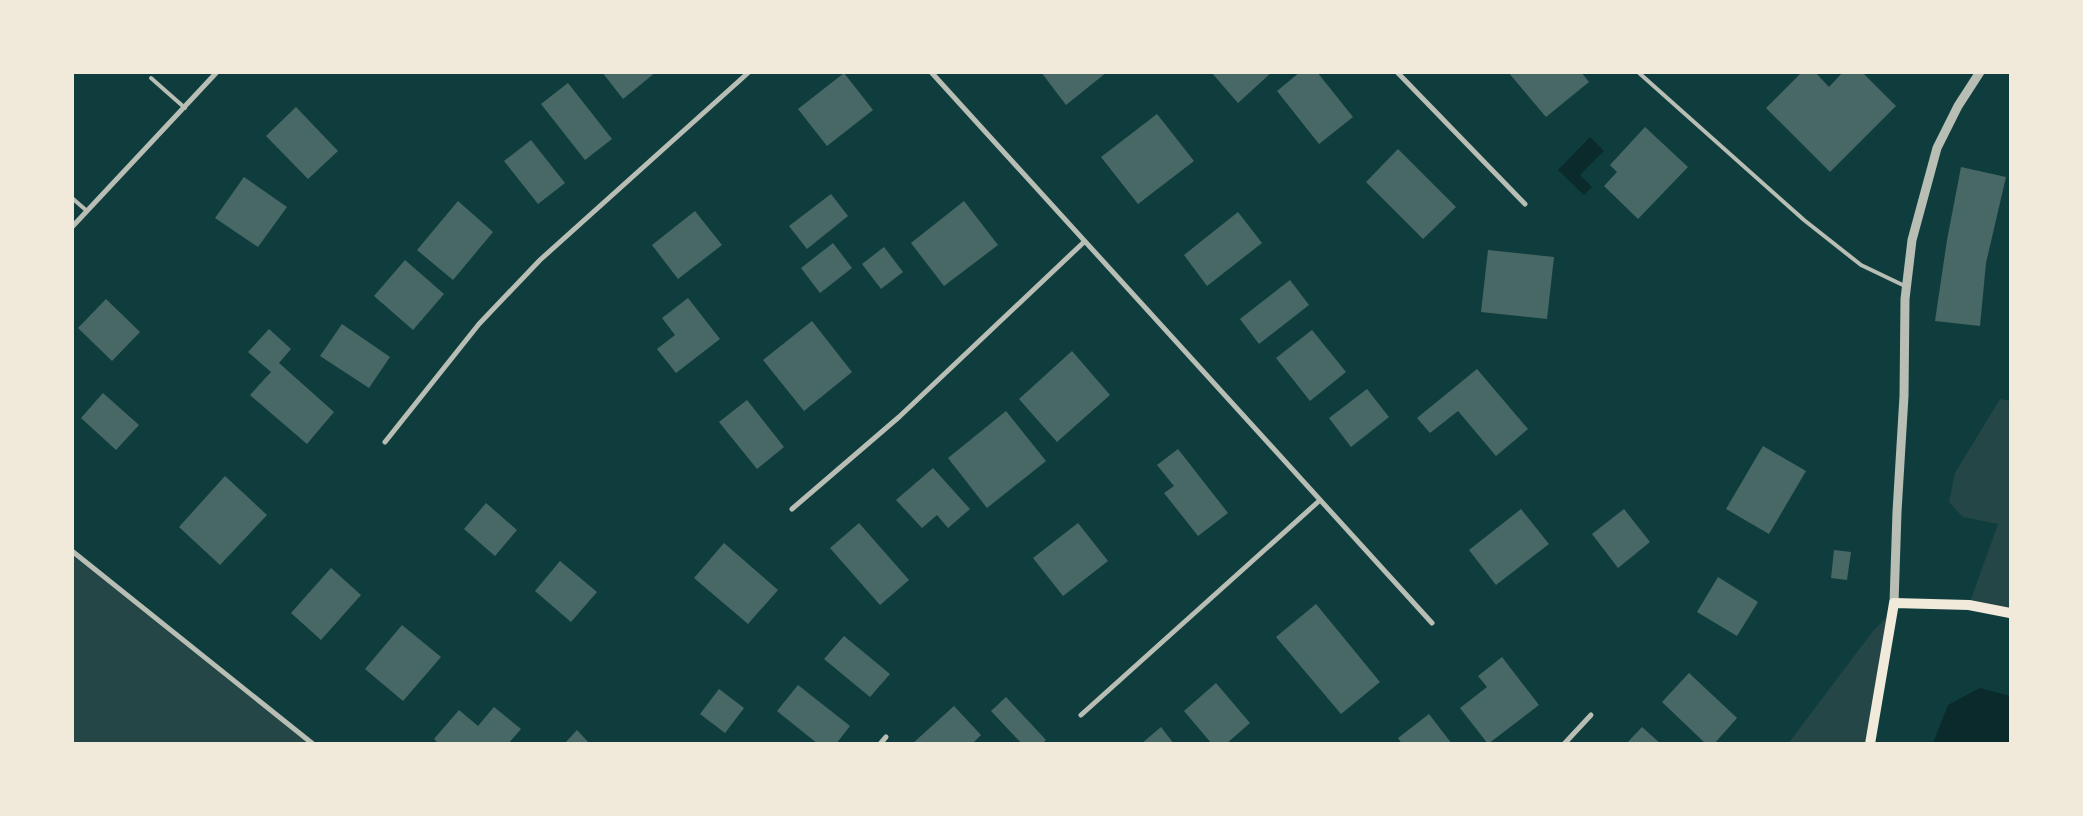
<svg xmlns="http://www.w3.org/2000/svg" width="2083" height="816" viewBox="0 0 2083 816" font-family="Karla,sans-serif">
	<rect width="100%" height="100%" fill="#0f3d3e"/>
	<!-- green -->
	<g fill="#244646">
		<polygon points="2000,399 2010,401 2010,613 1969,605 1998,524 1963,517 1949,502 1955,473"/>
		<polygon points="72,551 313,743 73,743"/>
		<polygon points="1893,611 1870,743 1788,744 1873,631"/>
	</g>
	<!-- water -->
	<g fill="#0a2a2b">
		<polygon points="1590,137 1604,151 1580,175 1592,187 1584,195 1558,170"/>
		<polygon points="1980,688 2010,696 2010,743 1933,743 1948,705"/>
	</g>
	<!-- building -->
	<g fill="#486865">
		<polygon points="602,72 656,72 623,99"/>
		<polygon points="1041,72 1107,72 1066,105"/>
		<polygon points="1211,72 1272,72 1238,103"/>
		<polygon points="1300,72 1317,72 1353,117 1319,144 1277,91"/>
		<polygon points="1508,72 1581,72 1589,82 1546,117"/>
		<polygon points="1802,72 1815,72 1829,87 1843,72 1862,72 1896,106 1830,172 1766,108"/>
		<polygon points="844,73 873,110 827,146 798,109"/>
		<polygon points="568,83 612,139 585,160 541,104"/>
		<polygon points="296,107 338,151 308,179 266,136"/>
		<polygon points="1157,114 1194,161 1138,204 1101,157"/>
		<polygon points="1645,127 1688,167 1638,219 1604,186 1617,172 1610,165"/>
		<polygon points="531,140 565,183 538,204 504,161"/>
		<polygon points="1398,149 1456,207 1423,239 1366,182"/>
		<polygon points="1961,167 2006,177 1986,263 1980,326 1935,321 1947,240"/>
		<polygon points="244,177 287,207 258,247 215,218"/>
		<polygon points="831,194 848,216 807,249 789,226"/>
		<polygon points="458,201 493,232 453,280 417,250"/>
		<polygon points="964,201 998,245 944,286 911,243"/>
		<polygon points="695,211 722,245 678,279 652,245"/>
		<polygon points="1238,212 1262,243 1207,286 1184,255"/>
		<polygon points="833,243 852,268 820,293 801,268"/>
		<polygon points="884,247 903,272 881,289 862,264"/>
		<polygon points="1488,250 1554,257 1547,319 1481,312"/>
		<polygon points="405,260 444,294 413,330 374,296"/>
		<polygon points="1290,280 1309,305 1259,344 1240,319"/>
		<polygon points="688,298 720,339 676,373 657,349 675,335 662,318"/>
		<polygon points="106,299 140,332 112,361 78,328"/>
		<polygon points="812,321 852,372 804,411 763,360"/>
		<polygon points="342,324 390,357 369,388 320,356"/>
		<polygon points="269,329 291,349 279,363 334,412 307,444 250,395 271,372 248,352"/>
		<polygon points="1312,330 1346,372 1310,401 1276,358"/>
		<polygon points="1072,351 1110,395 1057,442 1019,399"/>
		<polygon points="1477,369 1528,429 1496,456 1458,411 1430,433 1417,418"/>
		<polygon points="1367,389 1389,417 1351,447 1329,418"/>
		<polygon points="103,393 139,425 116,450 81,418"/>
		<polygon points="747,400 784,447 757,469 719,422"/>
		<polygon points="1006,411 1046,461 987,508 948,458"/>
		<polygon points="1763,446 1806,471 1769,534 1726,509"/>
		<polygon points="1178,449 1228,513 1198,536 1164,493 1174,486 1157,465"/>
		<polygon points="933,468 970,509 948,528 937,515 922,528 896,500"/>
		<polygon points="225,476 267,515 220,565 179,527"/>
		<polygon points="486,503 517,530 495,556 464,529"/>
		<polygon points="1521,509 1549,544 1496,585 1469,550"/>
		<polygon points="1624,509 1650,542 1618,568 1592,534"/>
		<polygon points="859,523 909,580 880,605 830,548"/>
		<polygon points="1078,523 1108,561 1063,596 1033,558"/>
		<polygon points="724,543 778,590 748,624 694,578"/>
		<polygon points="1834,550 1851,552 1847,580 1831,578"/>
		<polygon points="560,561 597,592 571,622 535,591"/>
		<polygon points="331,568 361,595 321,640 291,613"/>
		<polygon points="1718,577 1758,602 1737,636 1697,612"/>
		<polygon points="1316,604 1380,682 1341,714 1276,637"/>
		<polygon points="402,625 441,657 403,701 365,669"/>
		<polygon points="844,636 890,674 870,697 824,659"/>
		<polygon points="1502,657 1539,705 1488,744 1460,708 1487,687 1478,676"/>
		<polygon points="1689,673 1737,718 1714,744 1706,744 1662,702"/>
		<polygon points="1216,683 1250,723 1226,744 1212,744 1184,711"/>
		<polygon points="798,685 850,726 836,744 818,744 777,711"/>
		<polygon points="719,689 744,708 725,733 700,714"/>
		<polygon points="1006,697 1046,740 1042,744 1022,744 991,711"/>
		<polygon points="954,706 981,735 972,744 912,744"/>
		<polygon points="494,707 521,729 508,744 439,744 434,739 459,710 478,726"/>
		<polygon points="1429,714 1452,744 1402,744 1398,738"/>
		<polygon points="1161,727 1174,744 1141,744"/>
		<polygon points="1642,727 1661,744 1626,744"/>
		<polygon points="577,730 590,744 564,744"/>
	</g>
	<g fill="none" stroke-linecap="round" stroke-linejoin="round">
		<!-- service -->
		<g stroke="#b8beb3" stroke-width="4">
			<polyline points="1638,72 1804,220 1861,265 1907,287"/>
			<polyline points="151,78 185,108"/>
			<polyline points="72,198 87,211"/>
		</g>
		<!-- minor -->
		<g stroke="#b8beb3" stroke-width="5">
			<polyline points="931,72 1432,623"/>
			<polyline points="1397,72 1525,204"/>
			<polyline points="72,227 217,72"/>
			<polyline points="385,442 479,324 540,260 749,72"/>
			<polyline points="792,509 899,417 1084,242"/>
			<polyline points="72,551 313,744"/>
			<polyline points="1081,715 1319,501"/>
			<polyline points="880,744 886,737"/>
			<polyline points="1564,744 1591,715"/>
		</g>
		<!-- tertiary -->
		<polyline stroke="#b8beb3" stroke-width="9" points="1894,603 1897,512 1904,396 1905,299 1912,240 1937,148 1958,106 1980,72"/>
		<!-- secondary -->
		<polyline stroke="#f1e9da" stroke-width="10" points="1870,744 1894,603 1969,605 2010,613"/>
	</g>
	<!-- border -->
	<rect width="2083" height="816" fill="none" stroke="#f1e9da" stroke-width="148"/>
</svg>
